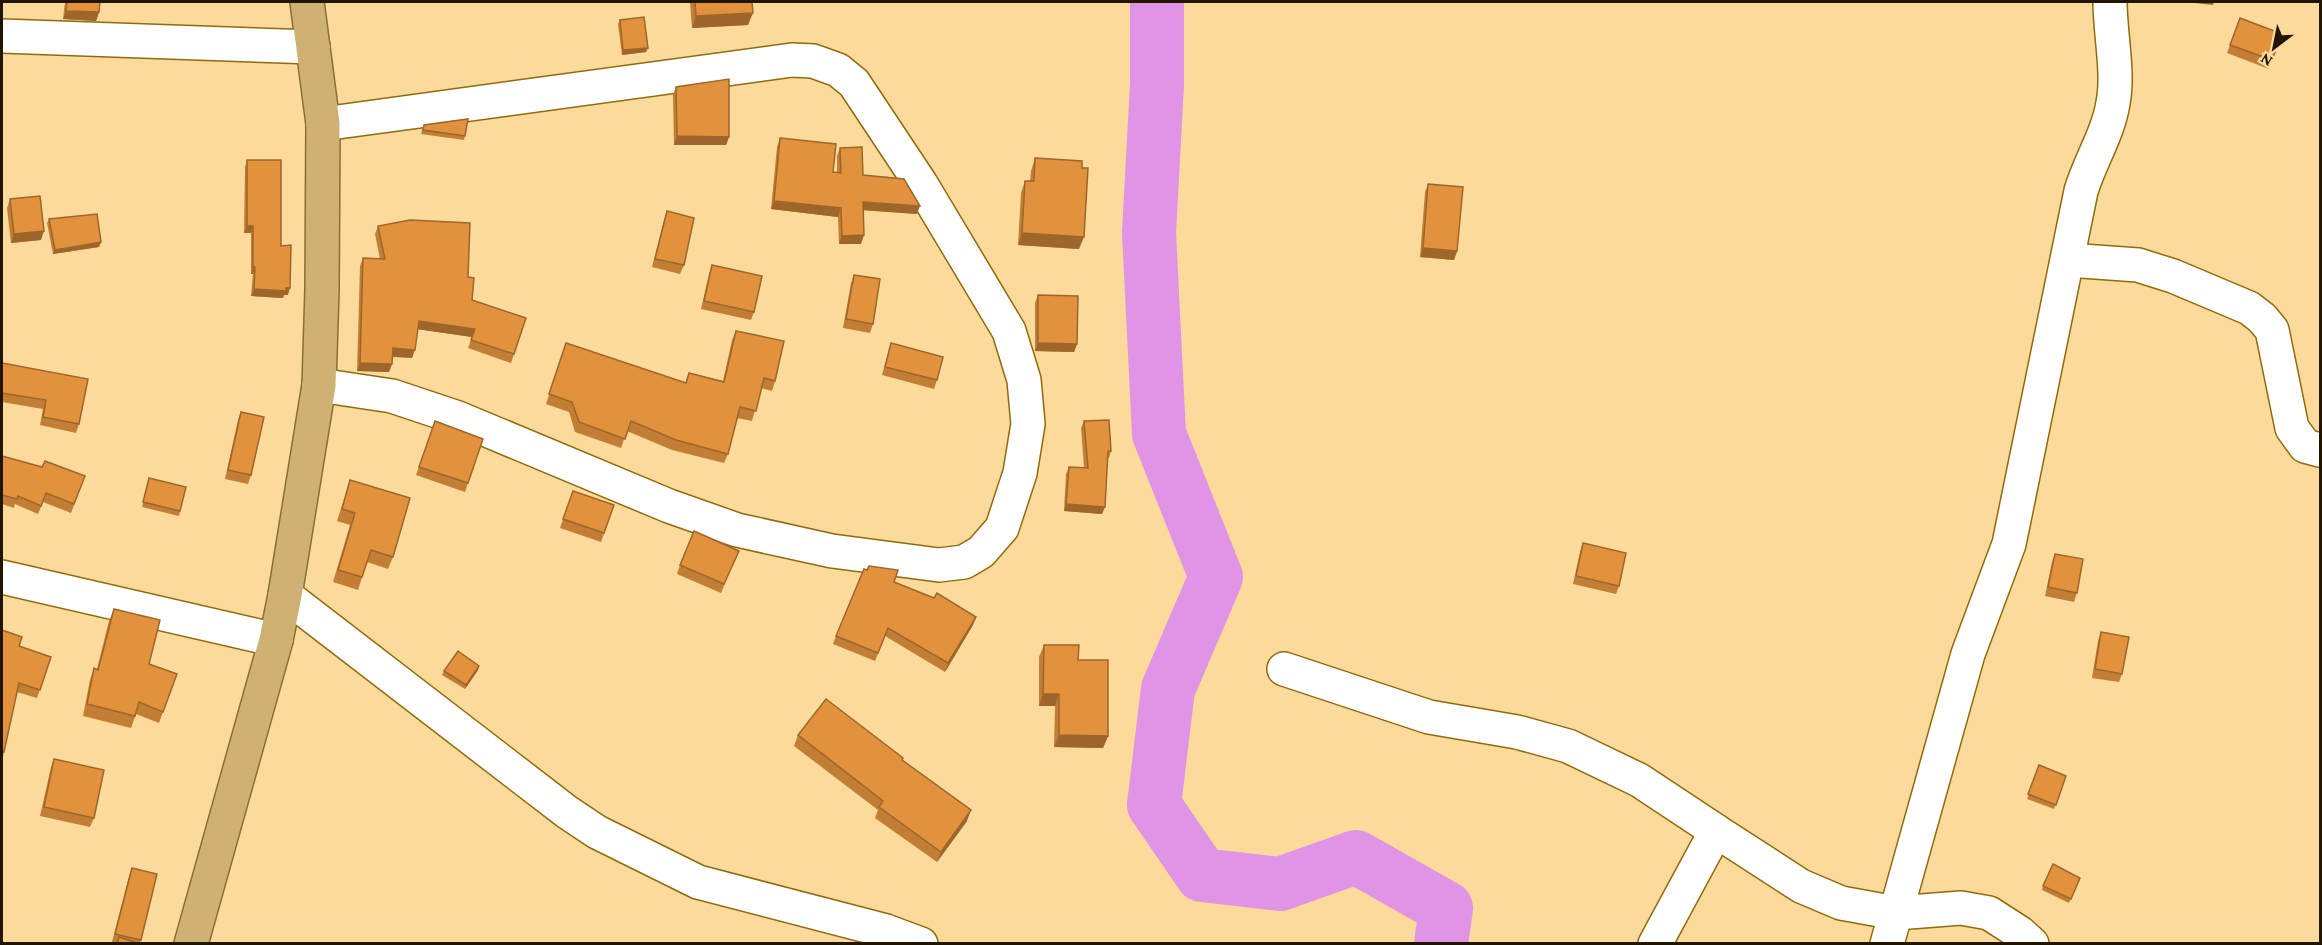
<svg xmlns="http://www.w3.org/2000/svg" width="2322" height="945" viewBox="0 0 2322 945" font-family="'Crimson Pro',serif">
	<rect width="100%" height="100%" fill="#fbda9b"/>
	<g fill="none" stroke-linecap="round" stroke-linejoin="round">
		<!-- river -->
		<polyline stroke="#df94e6" stroke-width="54" points="1157,2 1157,84 1149,233 1159,434 1216,577 1168,689 1154,805 1202,875 1280,884 1356,857 1446,908 1441,944"/>
		<!-- minor casing -->
		<g stroke="#906b0c" stroke-width="36">
			<g id="minor">
				<polyline points="2,36 313,47"/>
				<polyline points="2068,260 2138,265 2173,276 2249,308 2262,318 2272,330 2292,428 2305,446 2320,450"/>
				<polyline points="319,385 392,396 458,418 669,506 737,530 832,551 939,565 964,562 981,552 1002,528 1020,473 1028,424 1024,380 1009,331 921,184 854,83 838,70 813,61 792,60 323,124"/>
				<polyline points="2,577 276,640"/>
				<polyline points="285,595 567,812 597,832 698,882 886,931 921,944"/>
				<polyline points="1284,669 1429,717 1517,732 1568,746 1639,780 1716,831"/>
				<polyline points="1655,944 1716,831 1801,886 1841,903 1896,913 1961,908 1989,913 2020,933 2032,944"/>
				<path d="M1887,944L1968,654L2009,544L2081,191C2090,161 2108,134 2113,103C2119,73 2110,33 2110,2"/>
			</g>
		</g>
		<!-- trunk casing -->
		<g stroke="#8a6e34" stroke-width="36">
			<polyline id="trunk" points="191,944 276,640 285,595 319,385 322,290 323,124 307,2"/>
		</g>
		<!-- minor -->
		<use href="#minor" stroke="#fff" stroke-width="33"/>
		<!-- trunk -->
		<use href="#trunk" stroke="#cfb273" stroke-width="33"/>
	</g>
	<!-- wall -->
	<g fill="#c27e34">
		<polygon points="65,2 100,2 99,12 96,21 63,19"/>
		<polygon points="690,2 752,2 748,25 692,28"/>
		<polygon points="2240,18 2282,34 2269,69 2227,53"/>
		<polygon points="620,20 646,52 622,55 618,24"/>
		<polygon points="676,87 729,137 726,145 674,145 673,95"/>
		<polygon points="424,125 465,136 464,140 421,134"/>
		<polygon points="780,138 833,172 837,172 837,156 840,148 863,175 917,214 864,210 861,244 839,244 838,217 771,209 777,147"/>
		<polygon points="1035,158 1082,168 1079,249 1018,245 1021,193 1025,181 1030,181 1031,171"/>
		<polygon points="247,160 281,246 288,295 284,295 283,298 251,296 253,274 251,274 251,233 244,233 245,167"/>
		<polygon points="1428,184 1457,251 1454,260 1420,257 1425,192"/>
		<polygon points="10,199 41,240 11,243 7,208"/>
		<polygon points="667,211 684,265 680,274 652,267 664,220"/>
		<polygon points="49,219 101,242 99,247 53,254 47,223"/>
		<polygon points="378,226 468,277 472,300 526,318 511,363 468,348 472,337 418,329 412,358 392,357 392,364 389,372 357,371 360,266 363,258 380,259 375,234"/>
		<polygon points="712,265 754,312 751,320 701,309 709,274"/>
		<polygon points="854,275 873,324 870,333 843,328 851,283"/>
		<polygon points="1038,295 1077,344 1074,352 1035,351 1035,303"/>
		<polygon points="736,331 775,381 772,391 761,388 752,421 737,418 728,454 724,463 672,450 627,431 621,448 575,432 569,412 546,404 566,343 686,383 689,373 723,381 732,340"/>
		<polygon points="891,343 937,380 934,389 882,375"/>
		<polygon points="2,363 79,424 76,433 40,425 43,409 2,402"/>
		<polygon points="241,412 251,475 248,484 225,479 238,420"/>
		<polygon points="435,421 483,439 465,492 416,475"/>
		<polygon points="1084,421 1111,451 1109,458 1108,458 1102,514 1064,511 1066,474 1069,467 1084,468 1081,428"/>
		<polygon points="2,456 42,467 85,476 71,513 43,502 38,514 15,504 14,508 2,504"/>
		<polygon points="149,478 180,511 179,516 142,507"/>
		<polygon points="350,480 393,557 388,569 367,562 358,590 333,582 350,525 337,521"/>
		<polygon points="573,491 614,505 601,542 560,528"/>
		<polygon points="1583,543 1619,586 1616,594 1573,584 1580,552"/>
		<polygon points="2055,554 2077,593 2074,602 2045,596 2052,562"/>
		<polygon points="735,559 721,593 677,574 680,565"/>
		<polygon points="894,582 976,617 973,625 945,672 885,636 875,661 833,644 836,636"/>
		<polygon points="114,609 149,664 177,674 159,723 136,714 131,728 83,716 90,680 94,668 97,669 109,621"/>
		<polygon points="2,630 19,646 51,657 37,698 17,692 4,752 2,760"/>
		<polygon points="2101,632 2122,674 2119,682 2092,678 2098,641"/>
		<polygon points="1044,645 1078,660 1108,736 1103,748 1054,747 1055,706 1039,706 1039,657"/>
		<polygon points="478,670 465,689 442,675 444,671"/>
		<polygon points="798,735 902,761 967,821 937,862 875,818 878,810 794,746"/>
		<polygon points="54,759 94,818 90,827 40,816 51,767"/>
		<polygon points="2039,765 2066,776 2054,809 2027,799"/>
		<polygon points="132,868 141,940 140,943 117,944 112,942 129,876"/>
		<polygon points="2080,878 2069,903 2042,890 2043,886"/>
	</g>
	<!-- shaded-wall -->
	<g fill="#9e662b">
		<polygon points="2185,2 2214,2 2213,5"/>
		<polygon points="66,11 99,12 96,21 63,19"/>
		<polygon points="753,13 748,25 692,28 696,16"/>
		<polygon points="648,48 646,52 622,55 623,50"/>
		<polygon points="677,136 729,137 726,145 674,145"/>
		<polygon points="774,201 841,208 838,217 771,209"/>
		<polygon points="863,202 920,206 917,214 860,210"/>
		<polygon points="247,226 253,226 251,233 244,233"/>
		<polygon points="44,231 41,240 11,243 14,234"/>
		<polygon points="1022,233 1084,237 1079,249 1018,245"/>
		<polygon points="864,235 861,244 839,244 842,236"/>
		<polygon points="101,242 99,247 53,254 55,250"/>
		<polygon points="1423,248 1457,251 1454,260 1420,257"/>
		<polygon points="253,267 255,267 253,274 251,274"/>
		<polygon points="290,288 288,295 284,295 283,298 251,296 254,289"/>
		<polygon points="419,321 475,329 472,337 416,329"/>
		<polygon points="1038,343 1077,344 1074,352 1035,351"/>
		<polygon points="393,348 415,350 412,358 390,356"/>
		<polygon points="360,363 392,364 389,372 357,371"/>
		<polygon points="1066,504 1105,507 1102,514 1064,511"/>
		<polygon points="976,617 973,625 945,672 948,663"/>
		<polygon points="479,666 478,670 465,689 466,685"/>
		<polygon points="1043,694 1059,694 1055,706 1039,706"/>
		<polygon points="1059,735 1108,736 1103,748 1054,747"/>
		<polygon points="971,810 967,821 937,862 941,852"/>
	</g>
	<!-- building -->
	<g fill="#e2923d" stroke="#9e662b" stroke-width="1.5">
		<polygon points="67,2 100,2 99,12 66,11"/>
		<polygon points="695,2 752,2 753,13 696,16"/>
		<polygon points="644,17 648,48 623,50 620,20"/>
		<polygon points="2240,18 2282,34 2272,60 2230,45"/>
		<polygon points="729,79 729,137 677,136 676,87"/>
		<polygon points="468,119 465,136 423,130 424,125"/>
		<polygon points="780,138 836,144 833,172 841,173 840,148 862,147 863,175 904,179 920,206 863,202 864,235 842,236 841,208 774,201"/>
		<polygon points="1035,158 1082,161 1082,168 1088,168 1084,237 1022,233 1025,181 1034,181"/>
		<polygon points="247,160 281,160 281,246 291,245 290,288 286,288 286,291 254,289 255,267 253,267 253,226 247,226"/>
		<polygon points="1428,184 1463,187 1457,251 1423,248"/>
		<polygon points="40,196 44,231 14,234 10,199"/>
		<polygon points="667,211 694,218 684,265 655,259"/>
		<polygon points="97,214 101,242 55,250 49,219"/>
		<polygon points="410,220 470,223 468,277 474,278 472,300 526,318 514,354 471,340 475,329 419,321 415,350 393,348 392,364 360,363 363,258 385,259 378,226"/>
		<polygon points="712,265 762,276 754,312 704,301"/>
		<polygon points="854,275 880,279 873,324 846,319"/>
		<polygon points="1038,295 1078,296 1077,344 1038,343"/>
		<polygon points="736,331 784,341 775,381 764,378 756,411 740,407 728,454 676,440 631,421 625,439 579,422 572,402 549,394 566,343 686,383 689,373 724,382"/>
		<polygon points="891,343 943,357 937,380 885,367"/>
		<polygon points="2,363 88,379 79,424 43,417 46,400 2,393"/>
		<polygon points="241,412 264,417 251,475 228,470"/>
		<polygon points="1109,420 1111,451 1108,451 1105,507 1066,504 1069,467 1088,468 1084,421"/>
		<polygon points="435,421 483,439 468,483 419,467"/>
		<polygon points="2,456 42,467 45,461 85,476 74,504 46,493 41,506 18,496 17,499 2,495"/>
		<polygon points="149,478 186,487 180,511 143,502"/>
		<polygon points="350,480 410,498 393,557 371,550 362,577 338,570 355,513 342,509"/>
		<polygon points="573,491 614,505 604,533 563,519"/>
		<polygon points="694,531 739,551 724,584 680,565"/>
		<polygon points="1583,543 1626,553 1619,586 1576,576"/>
		<polygon points="2055,554 2083,559 2077,593 2048,587"/>
		<polygon points="869,566 898,570 894,582 934,598 937,593 976,617 948,663 888,628 878,653 836,636 864,569 867,570"/>
		<polygon points="114,609 160,620 149,664 177,674 163,712 139,702 135,716 87,704 94,668 98,670"/>
		<polygon points="2,630 22,637 19,646 51,657 40,690 19,683 4,752 2,751"/>
		<polygon points="2101,632 2129,637 2122,674 2095,669"/>
		<polygon points="1044,645 1079,645 1078,660 1108,660 1108,736 1059,735 1059,694 1043,694"/>
		<polygon points="458,651 479,666 466,685 444,671"/>
		<polygon points="826,699 903,758 902,760 971,810 941,852 879,807 883,801 798,735"/>
		<polygon points="54,759 104,770 94,818 44,807"/>
		<polygon points="2039,765 2066,776 2056,805 2028,794"/>
		<polygon points="2053,864 2080,878 2071,899 2043,886"/>
		<polygon points="132,868 157,874 141,940 115,934"/>
		<polygon points="119,937 140,944 117,944"/>
	</g>
	<!-- border -->
	<rect width="2322" height="945" fill="none" stroke="#211500" stroke-width="6"/>
	<!-- north arrow -->
	<g transform="translate(2274 48) rotate(212)" stroke="#fbda9b" stroke-width="4.5" paint-order="stroke">
	<path d="M0-4.5L10 22L0 15L-10 22Z" fill="#211500"/>
	<text y="-9" font-size="16" font-weight="bold" text-anchor="middle" fill="#211500">N</text>
	</g>
</svg>
